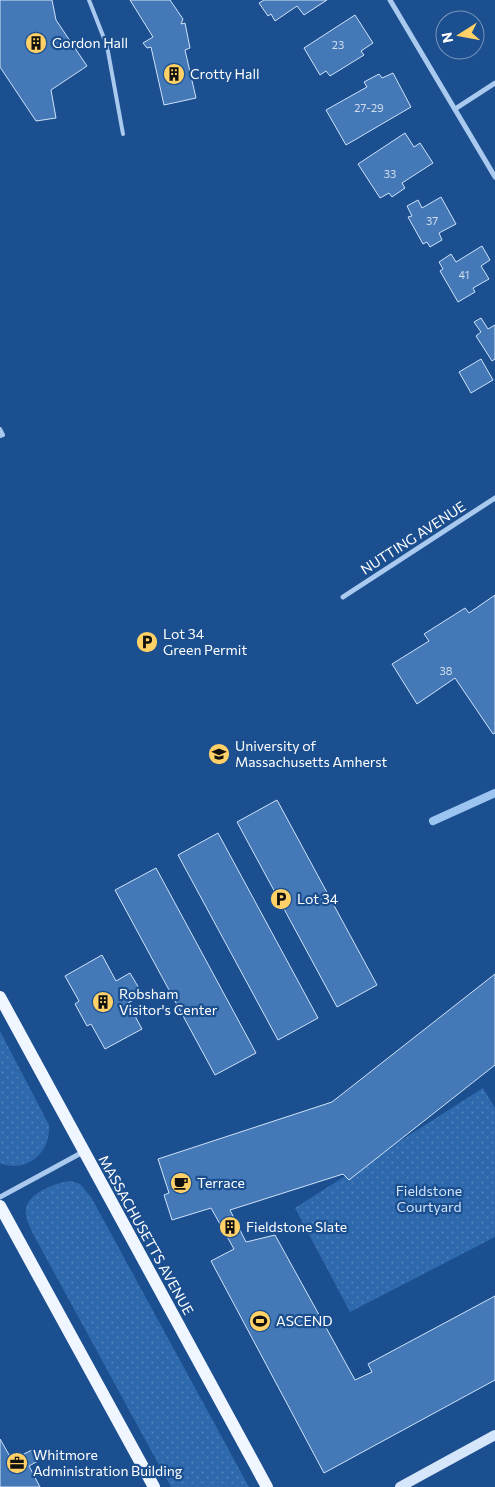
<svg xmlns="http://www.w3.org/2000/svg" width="495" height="1487" viewBox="0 0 495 1487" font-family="Commissioner,sans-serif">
	<defs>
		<pattern id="grass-dots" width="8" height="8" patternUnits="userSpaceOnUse" patternTransform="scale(1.25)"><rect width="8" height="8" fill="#2e69ad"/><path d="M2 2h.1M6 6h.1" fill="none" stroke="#4d80b9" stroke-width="1.8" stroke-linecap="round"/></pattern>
	</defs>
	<rect width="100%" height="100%" fill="#1b4f8f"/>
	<!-- grass -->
	<g fill="url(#grass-dots)">
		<path d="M0,1031L49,1125C51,1152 27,1174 0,1163Z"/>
		<polygon points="483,1088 495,1108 495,1237 350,1312 295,1208"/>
		<path d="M71,1181L80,1184L91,1197L249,1487H171L32,1232C29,1225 25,1217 26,1209C28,1193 57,1182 71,1181Z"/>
	</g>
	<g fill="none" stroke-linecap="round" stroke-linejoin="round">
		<!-- stream -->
		<polyline stroke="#9cc4f0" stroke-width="8" points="433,821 495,793"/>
	</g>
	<!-- building -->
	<g fill="#4478b7" stroke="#cfe3fa">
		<polygon points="0,0 52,0 56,20 87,66 51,90 56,118 36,121 0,67"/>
		<polygon points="130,0 170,0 183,19 181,24 185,23 190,48 185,50 196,98 164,105 151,47 147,48 143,43 153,37"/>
		<polygon points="264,0 327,0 304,15 297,6 275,21 271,14 268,16 259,3"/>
		<polygon points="355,15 373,43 361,51 364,55 330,76 326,71 320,75 304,48"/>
		<polygon points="393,73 411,107 346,145 326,110 367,87 364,82 379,74 382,78"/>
		<polygon points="405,133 414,147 420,143 433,163 402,183 405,188 392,197 389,193 380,198 358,164"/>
		<polygon points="441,197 456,224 439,233 442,240 430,247 427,242 423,244 408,217 412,216 407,206 418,200 422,208"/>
		<polygon points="482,246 490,260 481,266 489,279 473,288 475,292 458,302 440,271 443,269 439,262 451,254 456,262"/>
		<polygon points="481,318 488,329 495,325 495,359 492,361 476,336 481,332 474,322"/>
		<polygon points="481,359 493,380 471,393 459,372"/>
		<polygon points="495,595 495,733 493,734 455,678 417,704 392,664 429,641 424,634 465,608 469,613"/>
		<polygon points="277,800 377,985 337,1007 237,822"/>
		<polygon points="218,833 318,1018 278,1040 178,855"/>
		<polygon points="156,868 256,1053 215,1075 115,890"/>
		<polygon points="102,955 116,981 130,973 143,995 128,1003 142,1029 105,1049 91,1024 87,1026 75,1004 79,1001 65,976"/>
		<polygon points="495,974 495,1065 349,1180 343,1174 230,1210 246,1242 275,1235 355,1380 372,1372 368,1364 495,1296 495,1380 324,1473 211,1261 234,1249 211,1208 172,1220 164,1195 169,1193 158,1159 332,1102"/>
		<polygon points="0,1439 12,1460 32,1450 38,1461 29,1466 40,1487 0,1487"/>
	</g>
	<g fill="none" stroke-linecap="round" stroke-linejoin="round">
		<!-- lane -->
		<g stroke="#a9c9ee" stroke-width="4">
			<polyline points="89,0 107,46 123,134"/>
			<polyline points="0,429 3,435 0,436"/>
		</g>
		<!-- street -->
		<g stroke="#a9c9ee" stroke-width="5">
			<polyline points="390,0 495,177"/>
			<polyline points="455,109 495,83"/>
			<polyline points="343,597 495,498"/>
			<polyline points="0,1197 83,1152"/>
		</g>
		<!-- secondary -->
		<polyline stroke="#d6e6fa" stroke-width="10" points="400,1487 495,1435"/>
		<!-- primary -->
		<g stroke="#f0f6ff" stroke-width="12">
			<polyline points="0,997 267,1487"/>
			<polyline points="0,1206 154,1487"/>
		</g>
	</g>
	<!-- icons -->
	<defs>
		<g id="building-disc" transform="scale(1.125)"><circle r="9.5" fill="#ffd166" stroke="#1b4f8f"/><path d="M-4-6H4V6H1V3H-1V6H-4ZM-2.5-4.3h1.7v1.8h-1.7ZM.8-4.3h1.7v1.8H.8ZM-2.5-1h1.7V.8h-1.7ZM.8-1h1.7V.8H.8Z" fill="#111"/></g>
		<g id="parking-disc" transform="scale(1.125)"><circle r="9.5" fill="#ffd166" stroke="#1b4f8f"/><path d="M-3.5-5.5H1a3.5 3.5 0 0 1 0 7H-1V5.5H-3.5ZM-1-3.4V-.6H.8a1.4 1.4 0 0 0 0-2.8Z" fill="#111"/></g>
		<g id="university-disc" transform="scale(1.125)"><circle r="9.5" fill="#ffd166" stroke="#1b4f8f"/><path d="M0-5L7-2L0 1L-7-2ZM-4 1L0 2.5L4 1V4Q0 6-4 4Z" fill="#111"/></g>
		<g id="cafe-disc" transform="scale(1.125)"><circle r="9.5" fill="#ffd166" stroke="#1b4f8f"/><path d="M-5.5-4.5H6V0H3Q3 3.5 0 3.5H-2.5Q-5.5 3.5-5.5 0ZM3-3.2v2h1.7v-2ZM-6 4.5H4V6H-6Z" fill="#111"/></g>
		<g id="stadium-disc" transform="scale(1.125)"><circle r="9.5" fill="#ffd166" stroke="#1b4f8f"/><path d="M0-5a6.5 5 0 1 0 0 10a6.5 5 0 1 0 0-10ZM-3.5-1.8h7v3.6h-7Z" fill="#111"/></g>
		<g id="office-disc" transform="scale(1.125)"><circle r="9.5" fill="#ffd166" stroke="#1b4f8f"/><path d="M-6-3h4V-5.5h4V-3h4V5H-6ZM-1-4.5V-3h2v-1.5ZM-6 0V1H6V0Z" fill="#111"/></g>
	</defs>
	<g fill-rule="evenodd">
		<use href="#building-disc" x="36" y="43"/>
		<use href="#building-disc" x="174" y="74"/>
		<use href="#parking-disc" x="147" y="642"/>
		<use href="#university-disc" x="219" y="754"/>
		<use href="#parking-disc" x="281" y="899"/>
		<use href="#building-disc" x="103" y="1002"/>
		<use href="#cafe-disc" x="181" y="1183"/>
		<use href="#building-disc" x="230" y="1227"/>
		<use href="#stadium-disc" x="260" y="1321"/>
		<use href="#office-disc" x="17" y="1463"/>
	</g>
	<g text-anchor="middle" stroke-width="4.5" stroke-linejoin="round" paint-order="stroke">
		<!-- number labels -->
		<g font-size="11" fill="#d0dded">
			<text x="338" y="49">23</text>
			<text x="369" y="112">27-29</text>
			<text x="390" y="178">33</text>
			<text x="432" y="225">37</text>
			<text x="464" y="279">41</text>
			<text x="446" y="675">38</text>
		</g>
		<!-- poi labels -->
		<g font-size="14" fill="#fff" stroke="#1b4f8f" text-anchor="start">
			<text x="52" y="48">Gordon Hall</text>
			<text x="190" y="79">Crotty Hall</text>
			<text x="163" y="639">Lot 34<tspan x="163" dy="16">Green Permit</tspan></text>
			<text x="235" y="751">University of<tspan x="235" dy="16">Massachusetts Amherst</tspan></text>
			<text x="297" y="904">Lot 34</text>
			<text x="119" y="999">Robsham<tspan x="119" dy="16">Visitor's Center</tspan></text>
			<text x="197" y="1188">Terrace</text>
			<text x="246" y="1232">Fieldstone Slate</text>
			<text x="276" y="1326">ASCEND</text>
			<text x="33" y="1460">Whitmore<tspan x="33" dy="16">Administration Building</tspan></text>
		</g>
		<!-- street labels -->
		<g font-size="14" fill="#fff" stroke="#1b4f8f">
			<text transform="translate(413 538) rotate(-33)" y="5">NUTTING AVENUE</text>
			<text transform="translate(146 1235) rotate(61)" y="5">MASSACHUSETTS AVENUE</text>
		</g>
		<!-- park labels -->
		<g font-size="14" fill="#cfe3fa" stroke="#1b4f8f">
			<text x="429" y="1196">Fieldstone<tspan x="429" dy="16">Courtyard</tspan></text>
		</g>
	</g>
	<!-- north arrow -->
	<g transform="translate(460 35) rotate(259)"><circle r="24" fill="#1b4f8f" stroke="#7695bc"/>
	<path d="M0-4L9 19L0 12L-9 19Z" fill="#ffd166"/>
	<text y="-8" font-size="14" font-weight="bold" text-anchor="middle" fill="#ffffff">N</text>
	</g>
</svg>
